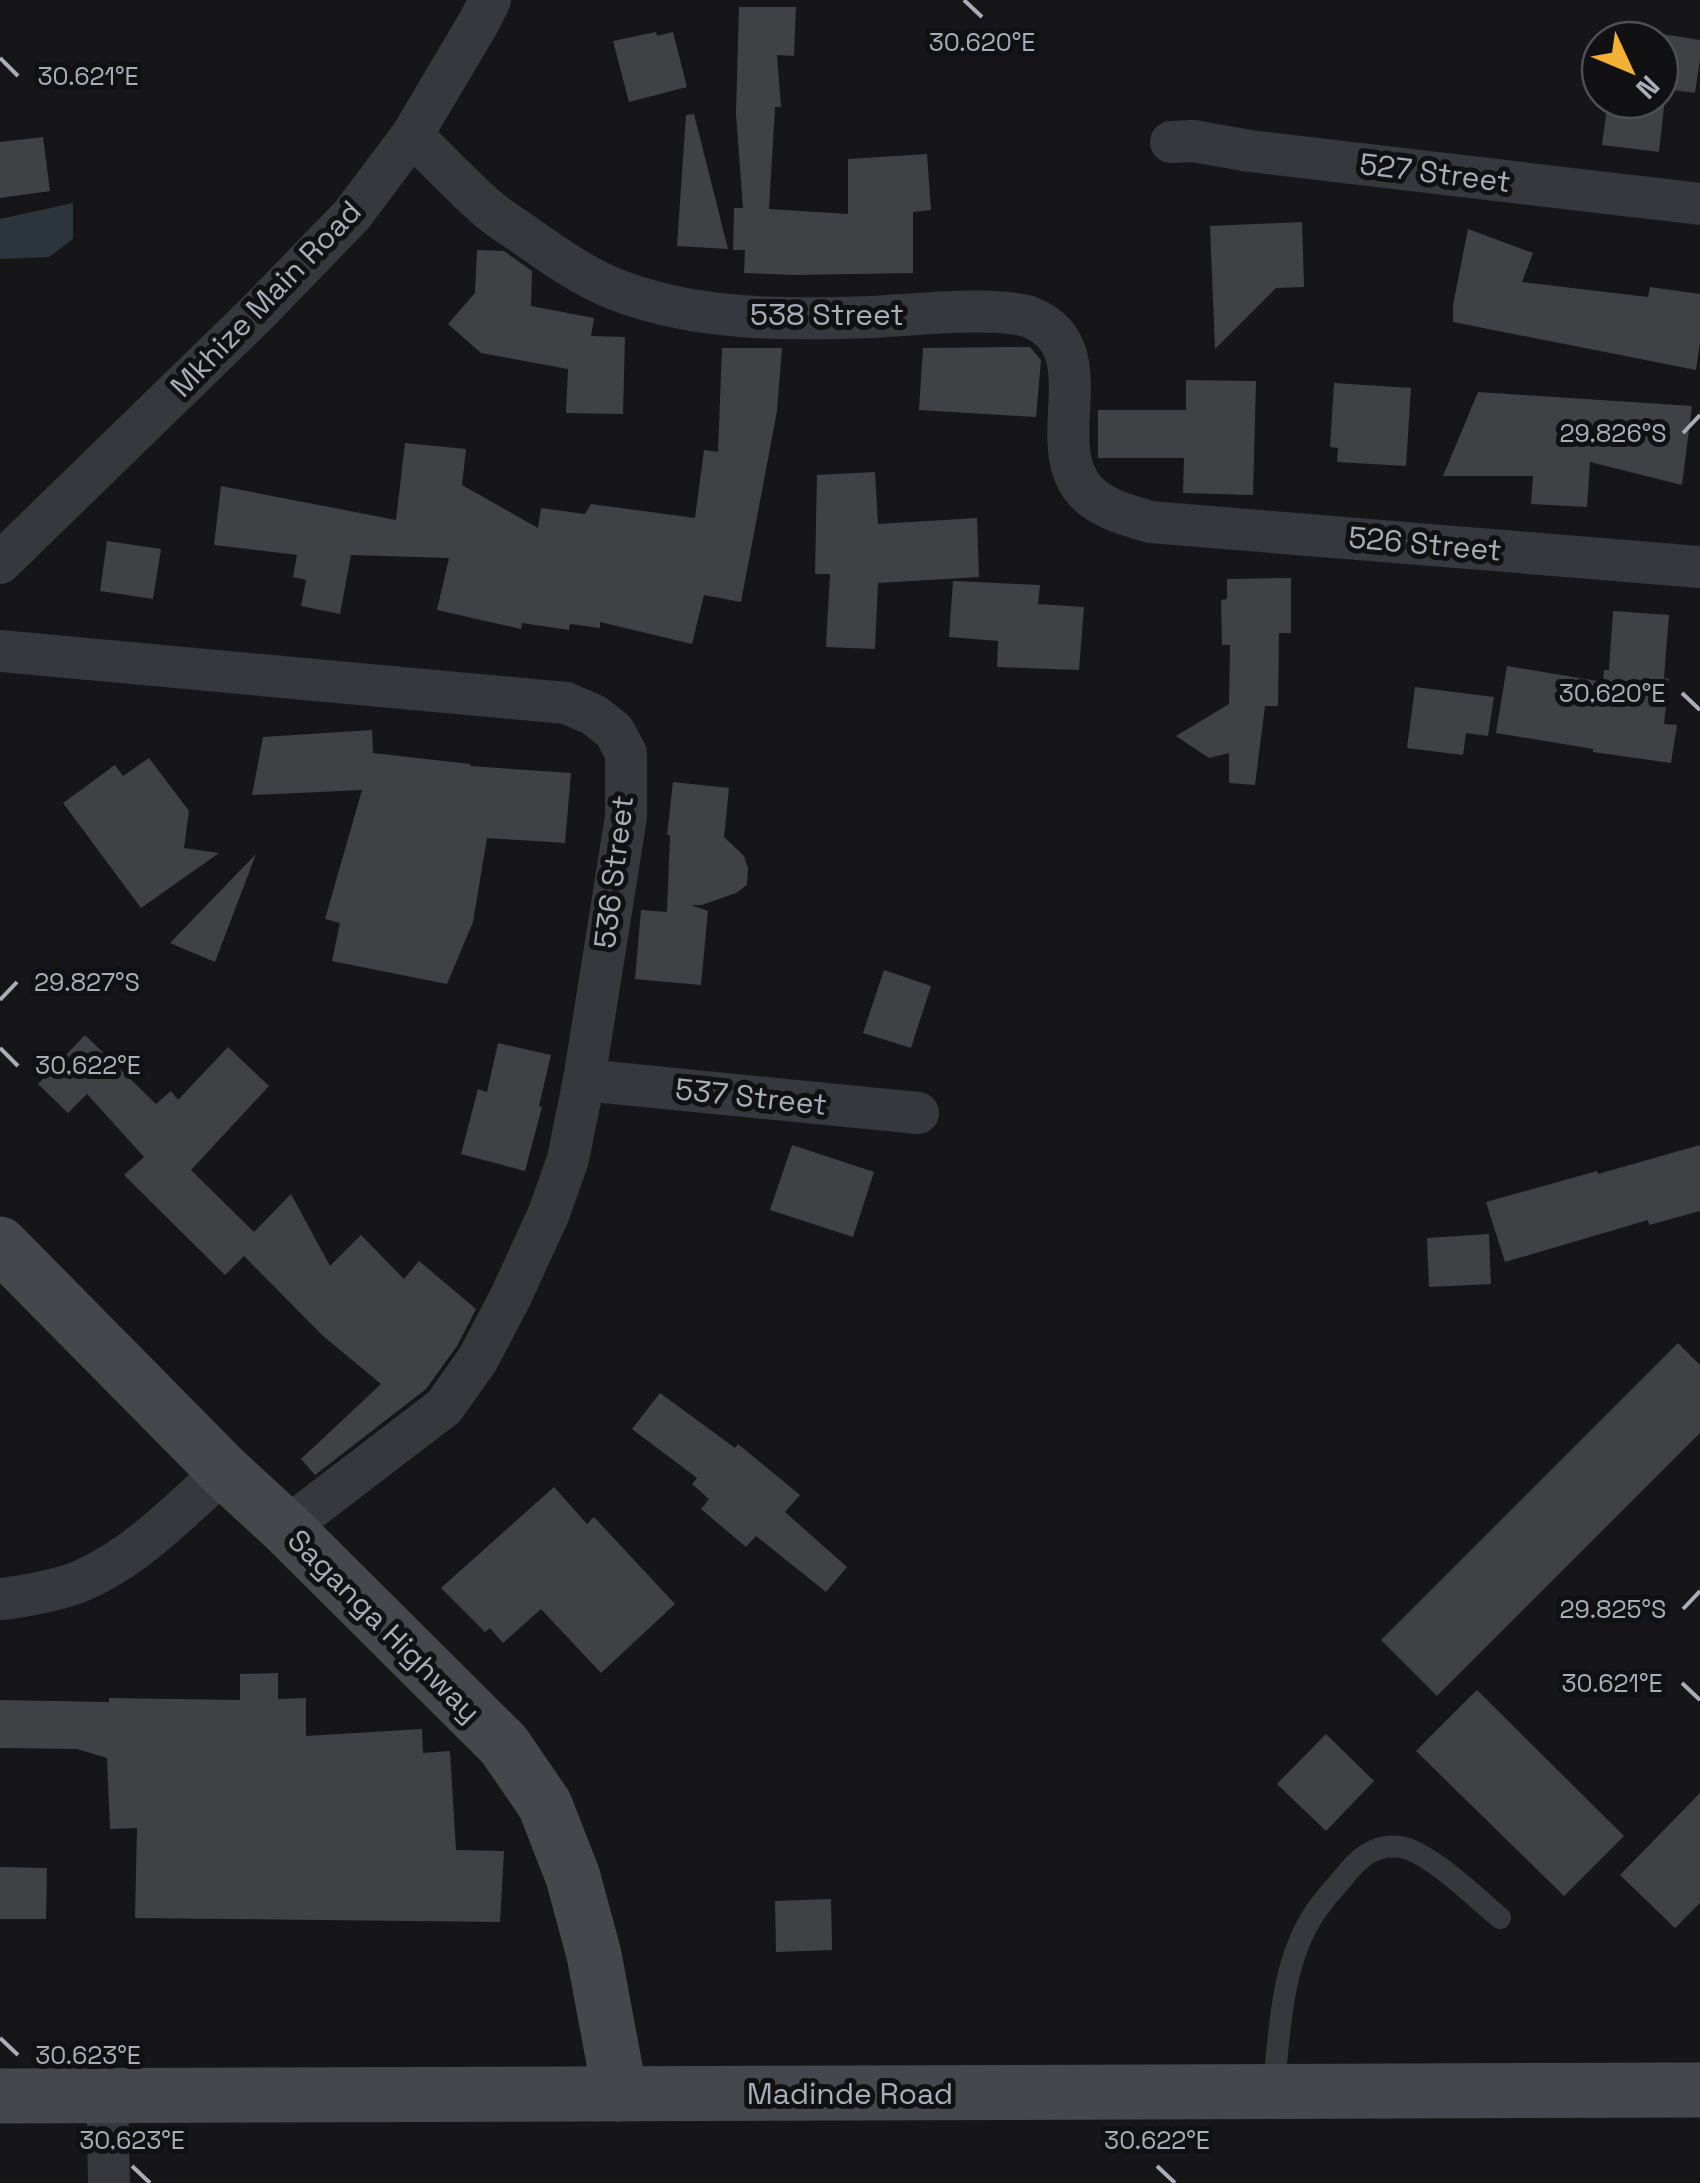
<svg xmlns="http://www.w3.org/2000/svg" width="1700" height="2183" viewBox="0 0 1700 2183" font-family="'Space Grotesk',sans-serif">
	<rect width="100%" height="100%" fill="#161618"/>
	<!-- water -->
	<polygon fill="#2c353c" points="73,203 73,239 49,257 0,259 0,219"/>
	<!-- building -->
	<g fill="#404145">
		<polygon points="739,7 796,7 794,56 777,55 781,107 775,107 769,209 848,214 848,159 927,154 931,210 913,212 913,273 795,275 744,273 745,250 733,250 734,208 743,208 736,114"/>
		<polygon points="1630,29 1700,40 1700,59 1695,93 1666,89 1659,152 1602,145 1608,100 1660,100 1660,40 1628,40"/>
		<polygon points="656,32 657,36 673,32 687,87 629,102 613,41"/>
		<polygon points="694,114 728,249 677,246 686,115"/>
		<polygon points="43,137 50,191 0,198 0,142"/>
		<polygon points="1302,222 1304,287 1276,288 1215,349 1210,226"/>
		<polygon points="1468,229 1533,253 1522,282 1648,297 1650,287 1700,294 1700,342 1696,370 1453,322 1453,305"/>
		<polygon points="477,250 504,251 532,271 531,306 594,318 591,336 625,337 623,414 566,413 568,369 481,353 448,324 475,293"/>
		<polygon points="1030,347 1041,360 1036,417 919,410 923,348"/>
		<polygon points="722,348 782,348 777,411 741,602 704,595 692,644 600,622 600,628 570,624 569,630 522,623 521,629 437,610 449,558 351,555 340,614 301,606 306,580 293,577 297,555 214,545 221,486 396,520 405,443 466,449 462,485 538,528 541,508 585,514 591,504 695,518 704,450 718,452"/>
		<polygon points="1186,380 1256,381 1253,495 1183,493 1184,458 1098,458 1098,410 1186,410"/>
		<polygon points="1334,383 1411,388 1406,466 1337,462 1338,448 1330,447"/>
		<polygon points="1478,392 1692,406 1682,485 1590,462 1587,507 1531,504 1533,476 1443,476"/>
		<polygon points="875,472 878,524 977,518 979,577 878,583 875,649 826,647 830,574 815,574 817,475"/>
		<polygon points="107,541 161,549 153,599 100,591"/>
		<polygon points="1291,578 1291,633 1279,633 1278,706 1265,706 1255,785 1229,783 1229,753 1209,758 1176,736 1229,704 1230,645 1222,645 1221,600 1227,599 1227,579"/>
		<polygon points="953,581 1040,585 1038,604 1084,607 1079,670 997,667 998,641 949,637"/>
		<polygon points="1613,611 1669,615 1664,678 1669,679 1664,724 1677,725 1671,763 1593,752 1593,749 1496,733 1507,666 1603,682 1604,670 1609,670"/>
		<polygon points="1415,687 1494,697 1488,736 1466,733 1463,755 1407,748"/>
		<polygon points="372,730 373,753 470,764 470,766 571,773 565,843 487,838 473,922 447,984 332,961 340,923 325,919 362,790 252,795 263,737"/>
		<polygon points="149,758 189,811 184,848 219,853 141,908 63,803 115,765 123,776"/>
		<polygon points="673,782 729,788 724,837 744,856 748,868 747,885 736,893 702,905 691,905 708,911 701,985 635,979 641,910 667,912 670,835 667,835"/>
		<polygon points="256,854 215,962 170,943"/>
		<polygon points="884,970 931,986 911,1048 863,1033"/>
		<polygon points="85,1035 156,1104 171,1091 178,1100 228,1047 269,1086 191,1170 254,1232 291,1194 330,1266 361,1235 404,1279 419,1261 476,1309 457,1346 426,1389 315,1475 301,1459 381,1384 322,1335 244,1256 225,1275 124,1175 144,1157 87,1094 68,1113 38,1084"/>
		<polygon points="498,1043 551,1055 539,1106 542,1107 525,1171 461,1154 478,1089 487,1092"/>
		<polygon points="792,1145 874,1172 853,1237 770,1210"/>
		<polygon points="1700,1145 1700,1211 1649,1225 1648,1220 1505,1262 1486,1202 1597,1171 1598,1174"/>
		<polygon points="1489,1234 1491,1284 1429,1287 1427,1238"/>
		<polygon points="1678,1343 1700,1365 1700,1433 1437,1696 1381,1640"/>
		<polygon points="660,1393 735,1448 738,1444 800,1495 785,1512 847,1567 826,1592 756,1536 746,1547 701,1509 709,1499 692,1484 697,1478 632,1429"/>
		<polygon points="554,1487 587,1524 594,1517 675,1604 601,1673 541,1609 503,1643 490,1628 485,1632 441,1588"/>
		<polygon points="278,1673 278,1699 306,1698 306,1736 422,1729 423,1753 450,1751 456,1850 504,1851 500,1922 135,1918 137,1828 110,1829 107,1758 77,1749 0,1748 0,1700 109,1702 109,1698 240,1700 240,1674"/>
		<polygon points="1477,1690 1624,1836 1564,1896 1416,1751"/>
		<polygon points="1326,1734 1374,1781 1326,1831 1277,1784"/>
		<polygon points="1700,1793 1700,1903 1675,1928 1620,1875"/>
		<polygon points="0,1867 47,1868 46,1919 0,1919"/>
		<polygon points="831,1899 832,1950 776,1952 775,1901"/>
	</g>
	<g fill="none" stroke-linecap="round" stroke-linejoin="round">
		<!-- lane -->
		<path stroke="#37383d" stroke-width="22" d="M1273,2093C1280,2034 1280,1966 1314,1914C1322,1901 1333,1890 1343,1878C1357,1859 1375,1843 1400,1847C1429,1851 1477,1899 1500,1918"/>
		<!-- street -->
		<g stroke="#37383d" stroke-width="42">
			<path d="M412,135C437,160 462,186 488,209C500,219 513,227 526,236C554,256 584,277 617,290C698,321 788,320 873,317C911,315 1001,305 1032,318C1109,351 1034,454 1094,499C1110,511 1131,516 1150,522L1700,567"/>
			<polyline points="1171,142 1193,141 1250,151 1700,204"/>
			<polyline points="0,563 260,310 352,215 412,135 479,22 490,0"/>
			<polyline points="0,651 566,703 594,715 614,731 626,753 626,817 584,1080 568,1159 549,1213 511,1296 478,1359 444,1407 286,1528"/>
			<polyline points="584,1080 918,1113"/>
			<path d="M0,1599C22,1597 64,1589 83,1580C136,1557 182,1509 224,1471"/>
			<polyline points="107,2096 109,2183"/>
		</g>
		<!-- secondary -->
		<g stroke="#45474d" stroke-width="55">
			<polyline points="0,1244 224,1471 286,1528 504,1745 545,1805 573,1877 594,1955 620,2094"/>
			<polyline points="0,2096 1700,2090"/>
		</g>
	</g>
	<!-- ticks -->
	<path fill="none" stroke="#a8adb8" stroke-width="4" d="M964,0L982,17M0,58L18,76M1683,433L1700,415M1682,693L1700,710M0,1000L17,982M0,1048L18,1066M1683,1609L1700,1591M1682,1683L1700,1700M0,2038L18,2055M132,2166L150,2183M1157,2166L1175,2183"/>
	<g text-anchor="middle" stroke-width="10" stroke-linejoin="round" paint-order="stroke">
		<!-- street labels -->
		<g font-size="30" fill="#a8adb8" stroke="#111113">
			<text transform="translate(1435 173) rotate(7)" y="10">527 Street</text>
			<text transform="translate(266 299) rotate(-46)" y="10">Mkhize Main Road</text>
			<text x="827" y="325">538 Street</text>
			<text transform="translate(1425 544) rotate(5)" y="10">526 Street</text>
			<text transform="translate(614 872) rotate(-83)" y="10">536 Street</text>
			<text transform="translate(751 1097) rotate(6)" y="10">537 Street</text>
			<text transform="translate(384 1626) rotate(45)" y="10">Saganga Highway</text>
			<text x="850" y="2104">Madinde Road</text>
		</g>
	</g>
	<g font-size="25" text-anchor="middle" fill="#a8adb8" stroke="#111113" stroke-width="10" stroke-linejoin="round" paint-order="stroke">
		<text x="982" y="51">30.620°E</text>
		<text x="88" y="85">30.621°E</text>
		<text x="1613" y="442">29.826°S</text>
		<text x="1612" y="702">30.620°E</text>
		<text x="87" y="991">29.827°S</text>
		<text x="88" y="1074">30.622°E</text>
		<text x="1613" y="1618">29.825°S</text>
		<text x="1612" y="1692">30.621°E</text>
		<text x="88" y="2064">30.623°E</text>
		<text x="132" y="2149">30.623°E</text>
		<text x="1157" y="2149">30.622°E</text>
	</g>
	<!-- north arrow -->
	<g transform="translate(1630 70) rotate(134)"><circle r="48" fill="#111113" stroke="#4d4f55" stroke-width="2.5"/>
	<path d="M0-8L18 38L0 25L-18 38Z" fill="#f2b134"/>
	<text y="-15" font-size="28" font-weight="bold" text-anchor="middle" fill="#a8adb8">N</text>
	</g>
</svg>
